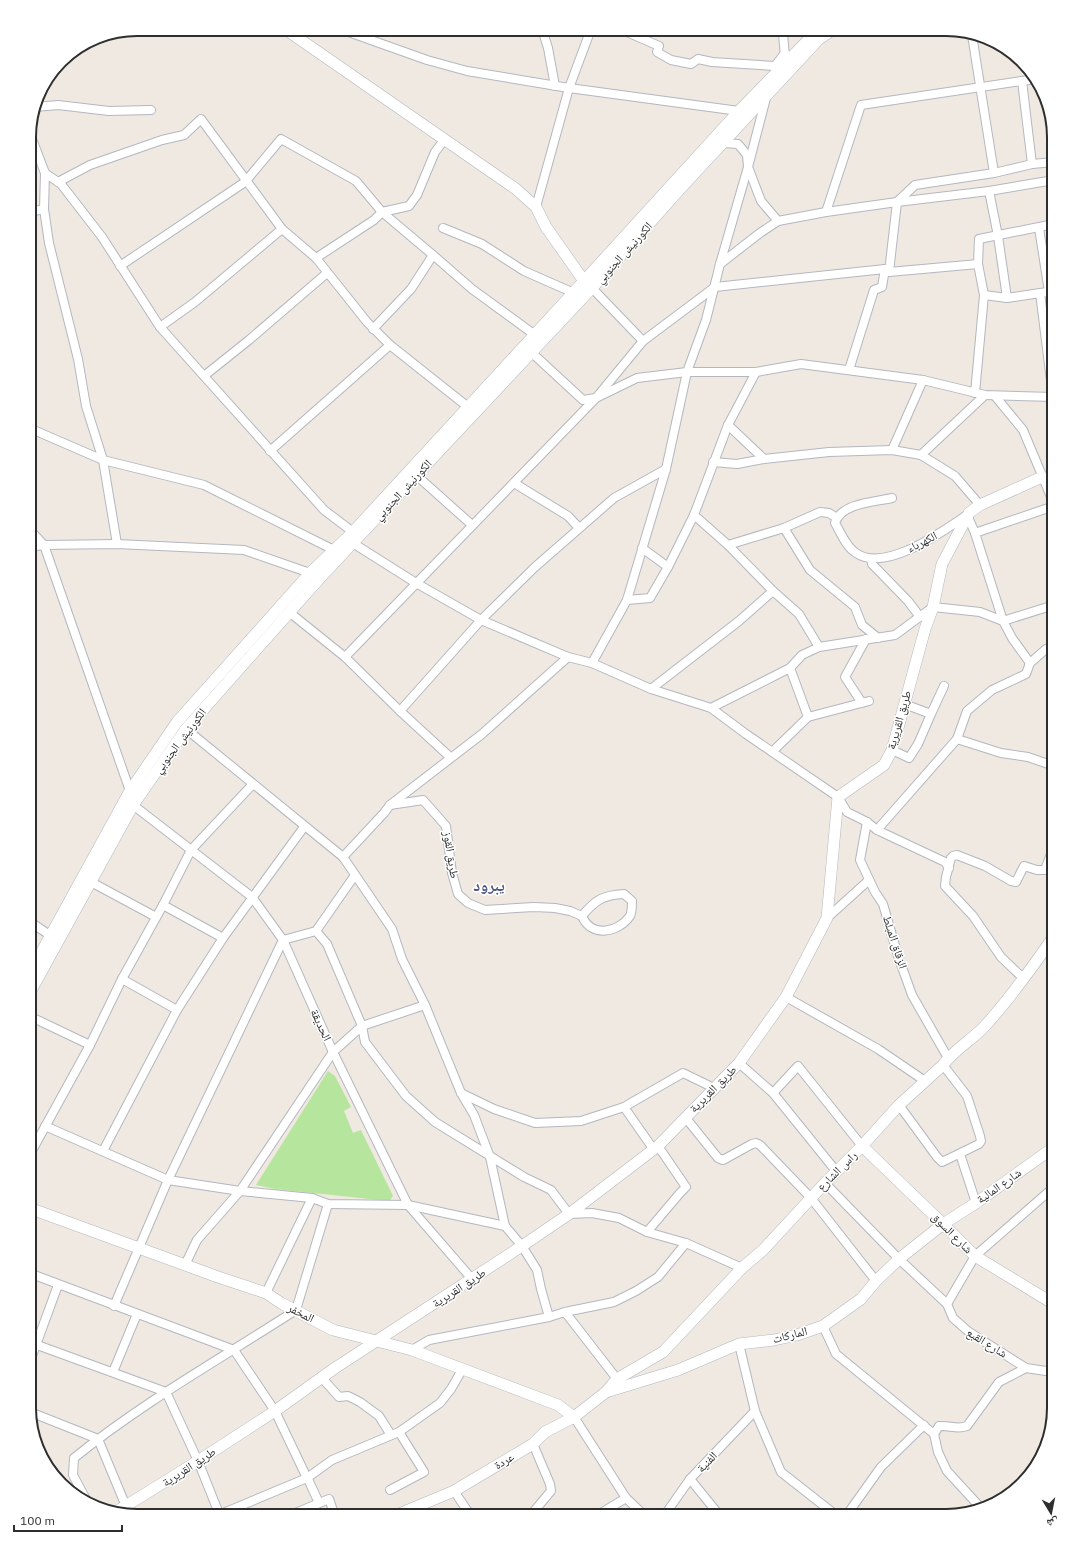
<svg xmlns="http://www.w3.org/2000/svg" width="1083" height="1545" viewBox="0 0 1083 1545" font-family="'IBM Plex Sans','Noto Naskh Arabic',sans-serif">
	<rect width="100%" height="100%" fill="#efe9e1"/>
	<!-- green -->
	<polygon fill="#b6e59e" points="328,1071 335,1076 351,1107 344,1111 353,1133 361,1130 393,1196 389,1201 275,1189 256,1185"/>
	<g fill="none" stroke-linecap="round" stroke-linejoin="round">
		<!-- street casing -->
		<g stroke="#b4b7c1" stroke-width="10">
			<g id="street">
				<polyline points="340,29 427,60 467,71 569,88 739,111"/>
				<polyline points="542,29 548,48 555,86"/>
				<polyline points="620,29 659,46 657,52 671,60 691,64 698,59 712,62 775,66 785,53"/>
				<polyline points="776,29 783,34 785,57"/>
				<polyline points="972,35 994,173"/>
				<polyline points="1022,81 1032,164"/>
				<polyline points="35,107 58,105 109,111 151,110"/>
				<polyline points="29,131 45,173 61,184 102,237 160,327 324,510 353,532"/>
				<polyline points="724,143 738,144 747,155 748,167 761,201 778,221"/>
				<polyline points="45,173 44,209 49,243 78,359 86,406 103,460 117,544"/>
				<polyline points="58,182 90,165 162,140 184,135 201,119 282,229 316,258 367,322 390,345"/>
				<polyline points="989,191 998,236 1007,298"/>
				<polyline points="536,207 569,88 591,29"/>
				<polyline points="29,212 44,209"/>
				<polyline points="826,212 861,105 1035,79"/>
				<polyline points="443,228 482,244 524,271 574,293"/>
				<polyline points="1039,228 1049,292"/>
				<polyline points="316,258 374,220 382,212 409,206 417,195 435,152 445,139"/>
				<polyline points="720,264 760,233 778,221 826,212 897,202 989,191 1054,180"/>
				<polyline points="120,266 245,182 281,139 356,181 382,212 433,255"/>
				<polyline points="889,272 897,202 915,185 994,173 1032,164 1054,162"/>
				<polyline points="592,288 643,341"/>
				<polyline points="1040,293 1053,397"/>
				<polyline points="984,295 1007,298 1054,291"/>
				<polyline points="160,327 195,302 282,229"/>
				<polyline points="373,329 411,289 433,255 472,289 535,335"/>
				<polyline points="531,352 583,400 596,398 637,378 687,372 756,372 801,364 923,380 985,395 1054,397"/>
				<polyline points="849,370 874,290 882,287 885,269"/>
				<polyline points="204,376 249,340 327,273"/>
				<polyline points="975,393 984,295 978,264 979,239 1054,224"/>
				<polyline points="995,396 1023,430 1054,504"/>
				<polyline points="728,425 764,459"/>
				<polyline points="29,428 103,460 204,485 334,550"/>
				<polyline points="892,450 923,380"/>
				<polyline points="270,451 390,345 468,407"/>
				<polyline points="921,455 985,395"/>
				<polyline points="713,462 737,464 764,459 829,452 892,450 921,455 955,476 980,505"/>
				<polyline points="416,475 472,525"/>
				<polyline points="514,483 568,516 579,528"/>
				<path d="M892,498C874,502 841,503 835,523C841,533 846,547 856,553C885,573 942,532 967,515"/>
				<polyline points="694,515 728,545 773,591 799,614 819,647"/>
				<polyline points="968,517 975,533 1003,621 1012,638 1030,663"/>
				<polyline points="784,528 810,570 855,607 862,625 878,638"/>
				<polyline points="29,529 44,545 130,791"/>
				<polyline points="975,533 1054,506"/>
				<polyline points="348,540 416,583 481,620 568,657 592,663 651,689 711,708 746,734 838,797 847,812 867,822 877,830 945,862 949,868"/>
				<polyline points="728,545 784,528 820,512 829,513 837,518"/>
				<polyline points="29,547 44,545 117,544 244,550 310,573"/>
				<polyline points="642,548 668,567"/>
				<polyline points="871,559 872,564 908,601 920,617"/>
				<polyline points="627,600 650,598 668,567 694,515 728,425 756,372"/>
				<polyline points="289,612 345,657 400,711 450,757"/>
				<polyline points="345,657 596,398 643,341 715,287 885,269 889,272 978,264"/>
				<polyline points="592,663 627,600 666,469 687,372 706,320 720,264 748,167 766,98"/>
				<polyline points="790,668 808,717"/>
				<polyline points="651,689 739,621 773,591"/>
				<polyline points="862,703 845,677 866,639"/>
				<polyline points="711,708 790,668 802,655 819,647 895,635 933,607 980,612 1003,621 1054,605"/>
				<polyline points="400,711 481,620 535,567 614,498 666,469"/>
				<polyline points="931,714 944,686"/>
				<polyline points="186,729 343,857 392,929 402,959 425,1005 461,1093 474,1115 490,1157 505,1226"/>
				<polyline points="957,739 1001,753 1028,757 1054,766"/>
				<polyline points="892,750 909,758 918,744 931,714 904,704"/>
				<polyline points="772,752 808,717 869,701"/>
				<polyline points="133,805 252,897 283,940 333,1052 408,1205 472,1279"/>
				<path d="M390,805L423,800L446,826L452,873L458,894L468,903L485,910L534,907L555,908L570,911L582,916C591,938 618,933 630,916C632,912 632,905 632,901L624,894C603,895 595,900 582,916"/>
				<polyline points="867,822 860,860 875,892 883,904 898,956 912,995 948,1058"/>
				<polyline points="877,830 957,739 967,711 992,690 1026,674 1030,663 1046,649 1054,654"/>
				<polyline points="343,857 384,813 390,805 482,734 568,657"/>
				<polyline points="91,882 156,917"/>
				<polyline points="163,905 223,938"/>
				<polyline points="827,918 869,880"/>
				<polyline points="29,921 51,936"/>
				<polyline points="316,931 327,944 362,1026 365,1042 406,1096 435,1122 524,1177 551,1190 569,1214 592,1213 619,1218 647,1232 686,1243 742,1268"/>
				<polyline points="122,979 177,1010"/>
				<polyline points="1024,979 1001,957 973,916 945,886 946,877 951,858 953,856 957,855 985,866 1011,881 1016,882 1024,866 1037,870 1045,870 1054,846"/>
				<polyline points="786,997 878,1049 925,1081"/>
				<polyline points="29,1016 90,1045"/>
				<polyline points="739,1063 773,1093 836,1171"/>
				<polyline points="461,1093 494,1109 535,1123 581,1121 624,1107 654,1150"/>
				<polyline points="773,1093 798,1066 862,1146"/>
				<polyline points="899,1105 937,1157 942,1162 979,1144 981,1141 980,1136 967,1096 943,1065"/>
				<polyline points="624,1107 683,1073 714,1088"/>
				<polyline points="685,1117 718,1158 723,1160 752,1144 756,1143 760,1145 811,1198 876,1281"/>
				<polyline points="45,1126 168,1180 240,1191 312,1198 328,1204 408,1205 505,1226 522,1246 537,1270 541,1289 549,1317"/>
				<polyline points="103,1151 177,1010 223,938 304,827"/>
				<polyline points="960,1154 976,1203"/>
				<polyline points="29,1156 90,1045 122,979 163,905 191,850 253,784"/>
				<polyline points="825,1183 899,1259 947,1304 953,1318 969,1332 1026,1368 1046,1371 1054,1369"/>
				<polyline points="647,1232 680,1193 686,1187 658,1146"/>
				<polyline points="185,1265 197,1240 240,1191 333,1052 362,1026 425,1005"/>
				<polyline points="29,1273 234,1350 275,1411 307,1478"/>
				<polyline points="266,1293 312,1198"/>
				<polyline points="947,1304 975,1256 1054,1187"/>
				<polyline points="114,1306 168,1180 283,940 316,931 355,875"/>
				<polyline points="565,1312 617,1379"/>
				<polyline points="823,1326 836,1354 934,1434 938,1452 947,1471 980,1507"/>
				<polyline points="29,1342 166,1392 198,1461 220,1516"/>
				<polyline points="739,1344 755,1411 781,1472 837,1516"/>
				<polyline points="412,1350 429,1340 549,1317 565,1312 614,1302 636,1291 658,1277 686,1243"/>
				<polyline points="29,1364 58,1285"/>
				<polyline points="113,1372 137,1314"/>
				<polyline points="322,1378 339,1397 348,1396 360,1402 379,1416 391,1435"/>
				<polyline points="30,1412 98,1439 130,1516"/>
				<polyline points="574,1417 626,1498 645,1516"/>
				<path d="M934,1434L939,1426C949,1425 958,1430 967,1426L999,1382L1026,1368"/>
				<polyline points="307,1477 319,1503"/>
				<polyline points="690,1479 720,1516"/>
				<polyline points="390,1490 424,1472 399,1432"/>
				<polyline points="454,1491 471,1516"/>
				<path d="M88,1503L73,1475L74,1458C143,1402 222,1358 296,1310L328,1204"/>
				<polyline points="216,1516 307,1478 332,1460 399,1432 440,1403 451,1389 462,1370"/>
				<polyline points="288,1516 329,1499 335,1516"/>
				<polyline points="530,1516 551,1491 550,1484 533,1444"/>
				<polyline points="596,1516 626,1498"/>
				<polyline points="664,1516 690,1479 755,1411"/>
				<polyline points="846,1516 881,1467 924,1425"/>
			</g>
		</g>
		<!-- secondary casing -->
		<g stroke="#b4b7c1" stroke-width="12">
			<g id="secondary">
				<polyline points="285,29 516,189 536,207 546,227 584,281 589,285"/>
				<polyline points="29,975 130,791 177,722 310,573 353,532 584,281 739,111 819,29"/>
				<polyline points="29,994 133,805 186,729 319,579 592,288 679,190 819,39 834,29"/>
				<polyline points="862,1146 943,1224 975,1256 1054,1304"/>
				<polyline points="29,1208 218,1277 266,1293 281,1303 333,1330 412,1350 558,1405 574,1417"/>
				<polyline points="606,1392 678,1370 739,1344 774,1340 797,1335 823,1326 861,1299 876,1281 899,1259 943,1224 976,1203 1054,1147"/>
				<polyline points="116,1512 198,1461 275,1411 335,1368 522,1246 569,1214 658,1146 739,1063 786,997 827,918 838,797 884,765 892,750 925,629 933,607 942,564 969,513 980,505 1042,477"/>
				<path d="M394,1516L454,1491L533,1444L545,1432L574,1417L606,1392L617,1379L663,1352L742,1268L763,1250L825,1183L862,1146L899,1105L943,1065C954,1050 970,1041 983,1028C1010,999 1032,968 1054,936"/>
			</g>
		</g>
		<!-- street -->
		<use href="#street" stroke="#fff" stroke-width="8"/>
		<!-- secondary -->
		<use href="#secondary" stroke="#fff" stroke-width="11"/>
	</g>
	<g text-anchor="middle" stroke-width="3" stroke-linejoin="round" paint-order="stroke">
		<!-- street labels -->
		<g font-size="12" fill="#2e2e2e" stroke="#fff">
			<text transform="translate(624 253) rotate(-48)" y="4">الكورنيش الجنوبي</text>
			<text transform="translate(403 490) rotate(-47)" y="4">الكورنيش الجنوبي</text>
			<text transform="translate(922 542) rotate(-27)" y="4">الكهرباء</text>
			<text transform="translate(899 720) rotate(-74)" y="4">طريق القريرية</text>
			<text transform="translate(180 741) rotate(-53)" y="4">الكورنيش الجنوبي</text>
			<text transform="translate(451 855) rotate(81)" y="4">طريق القوز</text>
			<text transform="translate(895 942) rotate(72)" y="4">الزقاق المبلط</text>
			<text transform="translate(321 1025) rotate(65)" y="4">الحديقة</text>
			<text transform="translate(713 1089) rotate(-45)" y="4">طريق القريرية</text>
			<text transform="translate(837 1171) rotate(-45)" y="4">راس الشارع</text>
			<text transform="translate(999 1186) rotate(-35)" y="4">شارع المالية</text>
			<text transform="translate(952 1233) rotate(45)" y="4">شارع السوق</text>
			<text transform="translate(459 1288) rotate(-33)" y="4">طريق القريرية</text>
			<text transform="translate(301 1313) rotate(27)" y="4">المخفر</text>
			<text transform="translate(790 1335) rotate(-14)" y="4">الماركات</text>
			<text transform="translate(987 1343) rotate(32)" y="4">شارع القبع</text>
			<text transform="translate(504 1461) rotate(-31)" y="4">عردة</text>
			<text transform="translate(707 1462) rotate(-46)" y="4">الفنية</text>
			<text transform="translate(189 1467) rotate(-33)" y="4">طريق القريرية</text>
		</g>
		<!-- district labels -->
		<g font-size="16" font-weight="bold" fill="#4d5680" stroke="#fff">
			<text x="489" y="891">يبرود</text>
		</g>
	</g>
	<!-- crop -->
	<path d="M0 0H1083V1545H0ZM137 36H946A101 101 0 0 1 1047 137V1408A101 101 0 0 1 946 1509H137A101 101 0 0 1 36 1408V137A101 101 0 0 1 137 36Z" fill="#fff" fill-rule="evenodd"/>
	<path fill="none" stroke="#2e2e2e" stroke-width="2" d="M137 36H946A101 101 0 0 1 1047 137V1408A101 101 0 0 1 946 1509H137A101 101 0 0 1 36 1408V137A101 101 0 0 1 137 36Z"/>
	<!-- north arrow -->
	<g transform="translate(1051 1513) rotate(170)" stroke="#ffffff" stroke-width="3" paint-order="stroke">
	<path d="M0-3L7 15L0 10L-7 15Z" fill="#2e2e2e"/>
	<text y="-6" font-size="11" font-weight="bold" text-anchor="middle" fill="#2e2e2e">ش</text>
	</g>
	<!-- scale -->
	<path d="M14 1525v6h108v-6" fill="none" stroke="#2e2e2e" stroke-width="2"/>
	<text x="20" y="1525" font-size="12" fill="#2e2e2e" stroke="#ffffff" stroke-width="3" paint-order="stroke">100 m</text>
</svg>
